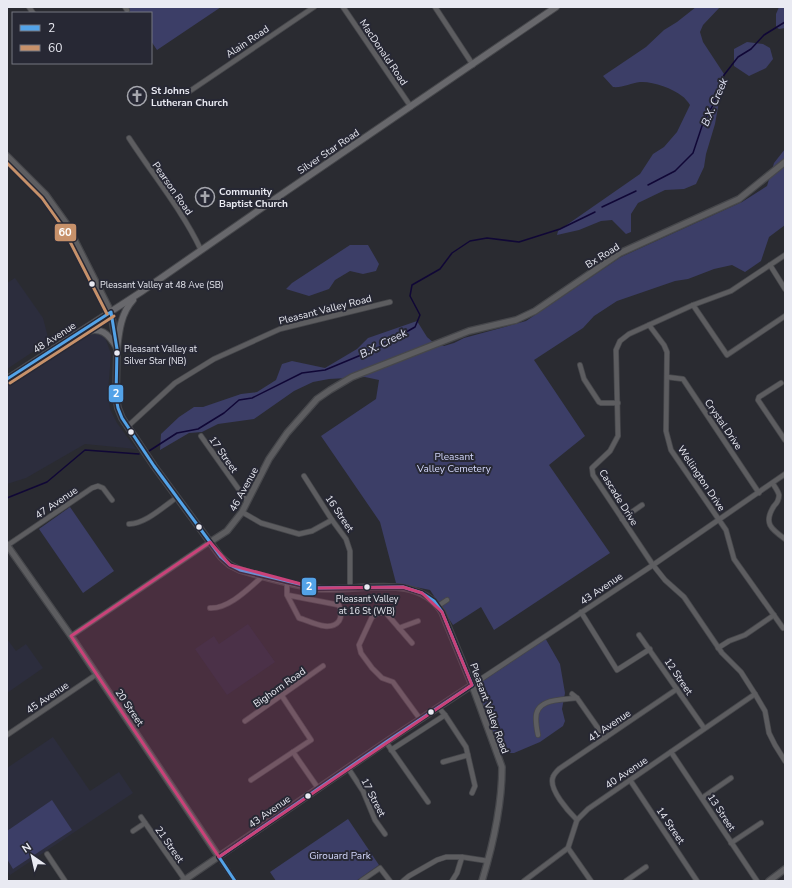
<svg xmlns="http://www.w3.org/2000/svg" width="792" height="888" viewBox="0 0 792 888" font-family="'Nunito Sans',sans-serif">
	<rect width="100%" height="100%" fill="#2a2b31"/>
	<!-- built -->
	<g fill="#2c2d3d">
		<polygon points="15,278 43,318 49,341 7,369 7,283"/>
		<polygon points="96,333 105,337 111,354 108,392 110,409 117,423 136,449 85,444 26,478 7,484 7,386 54,356 88,336"/>
		<polygon points="248,624 275,662 227,695 195,649 214,636 219,644"/>
		<polygon points="7,639 16,651 26,644 43,668 7,693"/>
		<polygon points="53,737 90,791 119,772 133,793 10,875 7,870 7,768"/>
	</g>
	<!-- green -->
	<g fill="#3c3e67">
		<polygon points="127,7 221,7 157,50 151,41 151,13 131,13"/>
		<path d="M696,7H720L703,25L700,32L703,42L724,74L715,124L706,154L704,167L696,184L684,189L665,190L638,203L631,214V232L626,234L612,220L601,221L579,230L557,235L558,231L640,174L653,154L664,147L677,132L690,105C688,102 685,98 682,96C672,88 652,81 640,82C631,83 622,88 613,87L603,76L646,47L664,30L677,22Z"/>
		<polygon points="779,7 785,7 785,28 779,29 776,27 776,14"/>
		<polygon points="747,42 763,44 770,48 773,59 766,68 749,76 734,66 734,49"/>
		<polygon points="785,149 785,225 769,237 761,261 745,272 732,265 714,269 688,279 675,281 617,301 594,316 583,328 534,360 585,436 549,465 610,553 494,630 481,607 453,625 430,590 396,583 380,522 321,436 376,399 379,380 365,377 329,379 313,382 294,391 254,419 218,424 202,432 189,433 160,450 161,434 179,417 194,407 203,407 241,394 257,392 276,380 282,364 292,361 325,368 357,349 368,338 417,321 427,337 435,344 444,346 454,343 464,338 526,321 621,257 742,202 767,186 774,163"/>
		<polygon points="350,245 368,245 379,264 376,271 363,274 350,271 335,280 329,289 309,296 286,289 292,283"/>
		<polygon points="70,507 114,571 83,593 39,529"/>
		<polygon points="544,636 560,664 565,693 562,709 565,721 563,726 540,742 514,753 498,753 472,688"/>
		<polygon points="52,800 72,830 13,869 7,859 7,831"/>
		<polygon points="348,819 379,865 356,881 276,881 270,872"/>
	</g>
	<g fill="none" stroke-linecap="round" stroke-linejoin="round">
		<!-- stream -->
		<g stroke="#100736" stroke-width="1.5">
			<polyline points="648,185 675,171 693,153 703,123 713,105 724,75 738,57 751,49 764,35 785,22"/>
			<polyline points="602,207 636,191"/>
			<polyline points="149,451 177,433 198,429 224,413 239,400 252,398 302,373 325,370 378,348 415,327 420,315 410,296 412,285 440,269 452,253 470,241 487,238 519,242 560,229 595,212"/>
			<polyline points="7,498 47,482 85,450 139,454"/>
		</g>
		<!-- minor casing -->
		<g stroke="#46474b" stroke-width="6">
			<g id="minor">
				<polyline points="29,7 33,13"/>
				<polyline points="125,7 127,10"/>
				<polyline points="343,7 411,107"/>
				<polyline points="435,7 473,65"/>
				<polyline points="190,91 314,7"/>
				<path d="M129,138C153,175 182,210 201,250"/>
				<polyline points="785,255 731,291 693,305 629,334 620,341 616,350 618,436 610,451 592,468 593,475 653,565 665,580 684,597 722,653 741,672 755,694 765,711 769,733 775,745 785,761"/>
				<polyline points="770,265 785,289"/>
				<polyline points="693,305 727,355 785,316"/>
				<polyline points="649,325 664,345 667,352 666,431 671,450 726,530 734,559 783,628"/>
				<polyline points="580,365 584,379 599,402 601,403 618,403"/>
				<polyline points="667,377 683,379 759,493"/>
				<polyline points="781,383 759,397 758,400 785,440"/>
				<polyline points="127,427 175,383 214,359 280,329 390,302"/>
				<polyline points="201,436 247,501"/>
				<polyline points="304,476 332,520 346,539 350,551 350,588"/>
				<path d="M773,484C775,487 778,491 779,495C779,500 777,503 774,506C763,523 771,529 785,539"/>
				<polyline points="242,512 261,523 299,534 312,531 332,520"/>
				<polyline points="622,519 642,505"/>
				<path d="M129,524C145,524 163,507 176,498"/>
				<polyline points="8,545 92,488 98,486 103,488 112,500"/>
				<path d="M287,582V595L299,618C310,621 330,633 339,621C342,616 341,610 339,605L287,595"/>
				<polyline points="438,606 447,600"/>
				<path d="M210,608C229,609 249,588 263,576"/>
				<polyline points="581,612 617,670 650,649"/>
				<polyline points="399,628 418,621"/>
				<polyline points="639,635 704,728"/>
				<polyline points="71,636 210,542"/>
				<polyline points="412,643 386,613 378,613 372,617 359,645 361,653 372,668 382,678 393,682 420,719"/>
				<polyline points="718,648 729,641 745,635 774,615"/>
				<polyline points="472,685 653,565 785,474"/>
				<polyline points="572,694 577,698 605,738"/>
				<polyline points="438,707 445,715 466,747 475,786 472,793"/>
				<polyline points="245,721 323,666"/>
				<polyline points="7,735 97,674"/>
				<path d="M538,735C537,730 536,724 536,719C535,698 562,700 577,698"/>
				<polyline points="386,742 428,802"/>
				<polyline points="391,750 445,715"/>
				<polyline points="293,752 318,788"/>
				<polyline points="671,752 757,881"/>
				<polyline points="443,762 468,755"/>
				<polyline points="348,768 363,791 375,820 385,834"/>
				<polyline points="251,780 311,740 282,696"/>
				<polyline points="630,780 697,881"/>
				<polyline points="702,798 731,778"/>
				<polyline points="141,817 185,880"/>
				<path d="M577,820C569,812 548,789 553,777C554,774 557,771 559,769L677,689"/>
				<polyline points="133,831 145,823"/>
				<polyline points="731,843 761,823"/>
				<polyline points="568,848 591,881"/>
				<polyline points="47,854 65,881"/>
				<polyline points="219,857 235,881"/>
				<polyline points="361,881 380,868 390,881"/>
				<polyline points="403,881 409,876 437,860 446,857 462,857 488,861"/>
				<polyline points="452,881 457,873 462,857"/>
				<polyline points="524,881 568,848 577,820 588,809 755,694"/>
				<polyline points="626,881 646,867"/>
			</g>
		</g>
		<!-- tertiary casing -->
		<g stroke="#46474b" stroke-width="8">
			<g id="tertiary">
				<path d="M7,156L46,195L66,223L111,312L117,349L116,397L118,408L122,418L154,466L221,557L230,565L240,570C264,577 289,584 314,588C355,594 416,570 442,612L472,685L502,767C502,805 493,845 482,881"/>
				<polyline points="210,542 227,531 242,512 269,459 287,433 317,399 330,390 352,377 469,331 516,320 535,311 620,253 739,199 785,162"/>
				<polyline points="7,545 71,636 219,857"/>
				<polyline points="183,881 386,742 472,685"/>
				<polyline points="769,881 785,869"/>
			</g>
		</g>
		<!-- secondary casing -->
		<g stroke="#46474b" stroke-width="8">
			<g id="secondary">
				<path d="M83,333C100,325 109,334 117,348"/>
				<path d="M117,349C119,331 121,313 133,300"/>
				<polyline points="7,379 141,292 269,203 556,7"/>
			</g>
		</g>
		<!-- minor -->
		<use href="#minor" stroke="#5d5d60" stroke-width="4.5"/>
		<!-- tertiary -->
		<use href="#tertiary" stroke="#5d5d60" stroke-width="5.5"/>
		<!-- secondary -->
		<use href="#secondary" stroke="#68686c" stroke-width="6"/>
		<!-- bus-1 casing -->
		<g stroke="#272834" stroke-width="6">
			<polyline id="bus-1" points="7,379 111,312 117,349 116,397 118,408 122,418 154,466 221,557 230,565 240,570 316,588 403,587 422,593 434,601 442,612 472,685 386,742 219,857 235,881"/>
		</g>
		<!-- bus-2 casing -->
		<g stroke="#272834" stroke-width="6">
			<g id="bus-2">
				<polyline points="7,163 42,198 62,226 107,314"/>
				<polyline points="10,383 114,316"/>
			</g>
		</g>
		<!-- bus-1 -->
		<use href="#bus-1" stroke="#53a3e8" stroke-width="3"/>
		<!-- bus-2 -->
		<use href="#bus-2" stroke="#c7916a" stroke-width="3"/>
	</g>
	<!-- marked area -->
	<path fill="#ca4279" fill-opacity="0.2" stroke="#ca4279" stroke-width="3" stroke-linejoin="round" d="M210,542L230,565L316,588L403,587L422,593L442,612L472,685L219,857L71,636Z"/>
	<!-- icons -->
	<defs>
		<g id="church-ring" transform="scale(1)"><circle r="9.5" fill="#272834" stroke="#a6a7ae" stroke-width="1.5"/><path d="M-1.2-6h2.4v3.5h3.3v2.4h-3.3V6h-2.4V-.1h-3.3v-2.4h3.3Z" fill="#a6a7ae"/></g>
	</defs>
	<g fill-rule="evenodd">
		<use href="#church-ring" x="137" y="96"/>
		<use href="#church-ring" x="205" y="197"/>
	</g>
	<!-- markers -->
	<g fill="#e9eaf2" stroke="#272834" stroke-width="1.5">
		<circle cx="92" cy="284" r="3.5"/>
		<circle cx="117" cy="353" r="3.5"/>
		<circle cx="131" cy="432" r="3.5"/>
		<circle cx="199" cy="527" r="3.5"/>
		<circle cx="367" cy="587" r="3.5"/>
		<circle cx="431" cy="712" r="3.5"/>
		<circle cx="308" cy="796" r="3.5"/>
	</g>
	<g text-anchor="middle" stroke-width="4" stroke-linejoin="round" paint-order="stroke">
		<!-- bus labels -->
		<g font-size="9" fill="#e9eaf2" stroke="#272834" text-anchor="start">
			<text x="100" y="288">Pleasant Valley at 48 Ave (SB)</text>
			<text x="124" y="352">Pleasant Valley at<tspan x="124" dy="12">Silver Star (NB)</tspan></text>
			<text x="367" y="602" text-anchor="middle">Pleasant Valley<tspan x="367" dy="12">at 16 St (WB)</tspan></text>
		</g>
		<!-- street labels -->
		<g font-size="10" fill="#e9eaf2" stroke="#272834">
			<text transform="translate(247 41) rotate(-34)" y="4">Alain Road</text>
			<text transform="translate(384 52) rotate(56)" y="4">MacDonald Road</text>
			<text transform="translate(328 151) rotate(-34)" y="4">Silver Star Road</text>
			<text transform="translate(173 188) rotate(55)" y="4">Pearson Road</text>
			<text transform="translate(602 255) rotate(-32)" y="4">Bx Road</text>
			<text transform="translate(325 309) rotate(-14)" y="4">Pleasant Valley Road</text>
			<text transform="translate(54 337) rotate(-33)" y="4">48 Avenue</text>
			<text transform="translate(724 424) rotate(56)" y="4">Crystal Drive</text>
			<text transform="translate(224 454) rotate(55)" y="4">17 Street</text>
			<text transform="translate(702 478) rotate(56)" y="4">Wellington Drive</text>
			<text transform="translate(243 489) rotate(-61)" y="4">46 Avenue</text>
			<text transform="translate(619 497) rotate(58)" y="4">Cascade Drive</text>
			<text transform="translate(56 502) rotate(-34)" y="4">47 Avenue</text>
			<text transform="translate(340 513) rotate(56)" y="4">16 Street</text>
			<text transform="translate(601 588) rotate(-34)" y="4">43 Avenue</text>
			<text transform="translate(679 676) rotate(56)" y="4">12 Street</text>
			<text transform="translate(279 687) rotate(-35)" y="4">Bighorn Road</text>
			<text transform="translate(47 697) rotate(-34)" y="4">45 Avenue</text>
			<text transform="translate(130 707) rotate(56)" y="4">20 Street</text>
			<text transform="translate(490 708) rotate(70)" y="4">Pleasant Valley Road</text>
			<text transform="translate(609 725) rotate(-34)" y="4">41 Avenue</text>
			<text transform="translate(626 772) rotate(-34)" y="4">40 Avenue</text>
			<text transform="translate(374 797) rotate(63)" y="4">17 Street</text>
			<text transform="translate(269 811) rotate(-35)" y="4">43 Avenue</text>
			<text transform="translate(722 812) rotate(57)" y="4">13 Street</text>
			<text transform="translate(671 825) rotate(56)" y="4">14 Street</text>
			<text transform="translate(170 844) rotate(55)" y="4">21 Street</text>
		</g>
		<!-- poi labels -->
		<g font-size="10" font-weight="bold" fill="#e9eaf2" stroke="#272834" text-anchor="start">
			<text x="151" y="94">St Johns<tspan x="151" dy="12">Lutheran Church</tspan></text>
			<text x="219" y="195">Community<tspan x="219" dy="12">Baptist Church</tspan></text>
		</g>
		<!-- park labels -->
		<g font-size="10" fill="#d3d7fb" stroke="#272834">
			<text x="454" y="460">Pleasant<tspan x="454" dy="12">Valley Cemetery</tspan></text>
			<text x="340" y="859">Girouard Park</text>
		</g>
		<!-- water labels -->
		<g font-size="11" font-style="italic" fill="#e1e3f5" stroke="#272834">
			<text transform="translate(714 102) rotate(-67)" y="4">B.X. Creek</text>
			<text transform="translate(383 343) rotate(-27)" y="4">B.X. Creek</text>
		</g>
	</g>
	<g stroke="#272834" stroke-width="1.5">
		<rect x="54" y="223" width="23" height="19" rx="4" fill="#c7916a"/>
		<rect x="108" y="384" width="16" height="19" rx="4" fill="#53a3e8"/>
		<rect x="301" y="577" width="16" height="19" rx="4" fill="#53a3e8"/>
	</g>
	<g font-size="11" text-anchor="middle" font-weight="bold" fill="#fff">
		<text x="65" y="236">60</text>
		<text x="116" y="397">2</text>
		<text x="309" y="590">2</text>
	</g>
	<!-- border -->
	<rect width="792" height="888" fill="none" stroke="#e9eaf2" stroke-width="16"/>
	<!-- legend -->
	<rect x="12" y="12" width="140" height="52" fill="#272834" stroke="#757680"/>
	<rect x="20" y="25" width="20" height="6" fill="#53a3e8" stroke="#757680"/>
	<text x="48" y="32" font-size="12" fill="#e9eaf2">2</text>
	<rect x="20" y="45" width="20" height="6" fill="#c7916a" stroke="#757680"/>
	<text x="48" y="52" font-size="12" fill="#e9eaf2">60</text>
	<!-- north arrow -->
	<g transform="translate(32 856) rotate(326)" stroke="#272834" stroke-width="3" paint-order="stroke">
	<path d="M0-3L7 15L0 10L-7 15Z" fill="#e9eaf2"/>
	<text y="-6" font-size="11" font-weight="bold" text-anchor="middle" fill="#e9eaf2">N</text>
	</g>
</svg>
